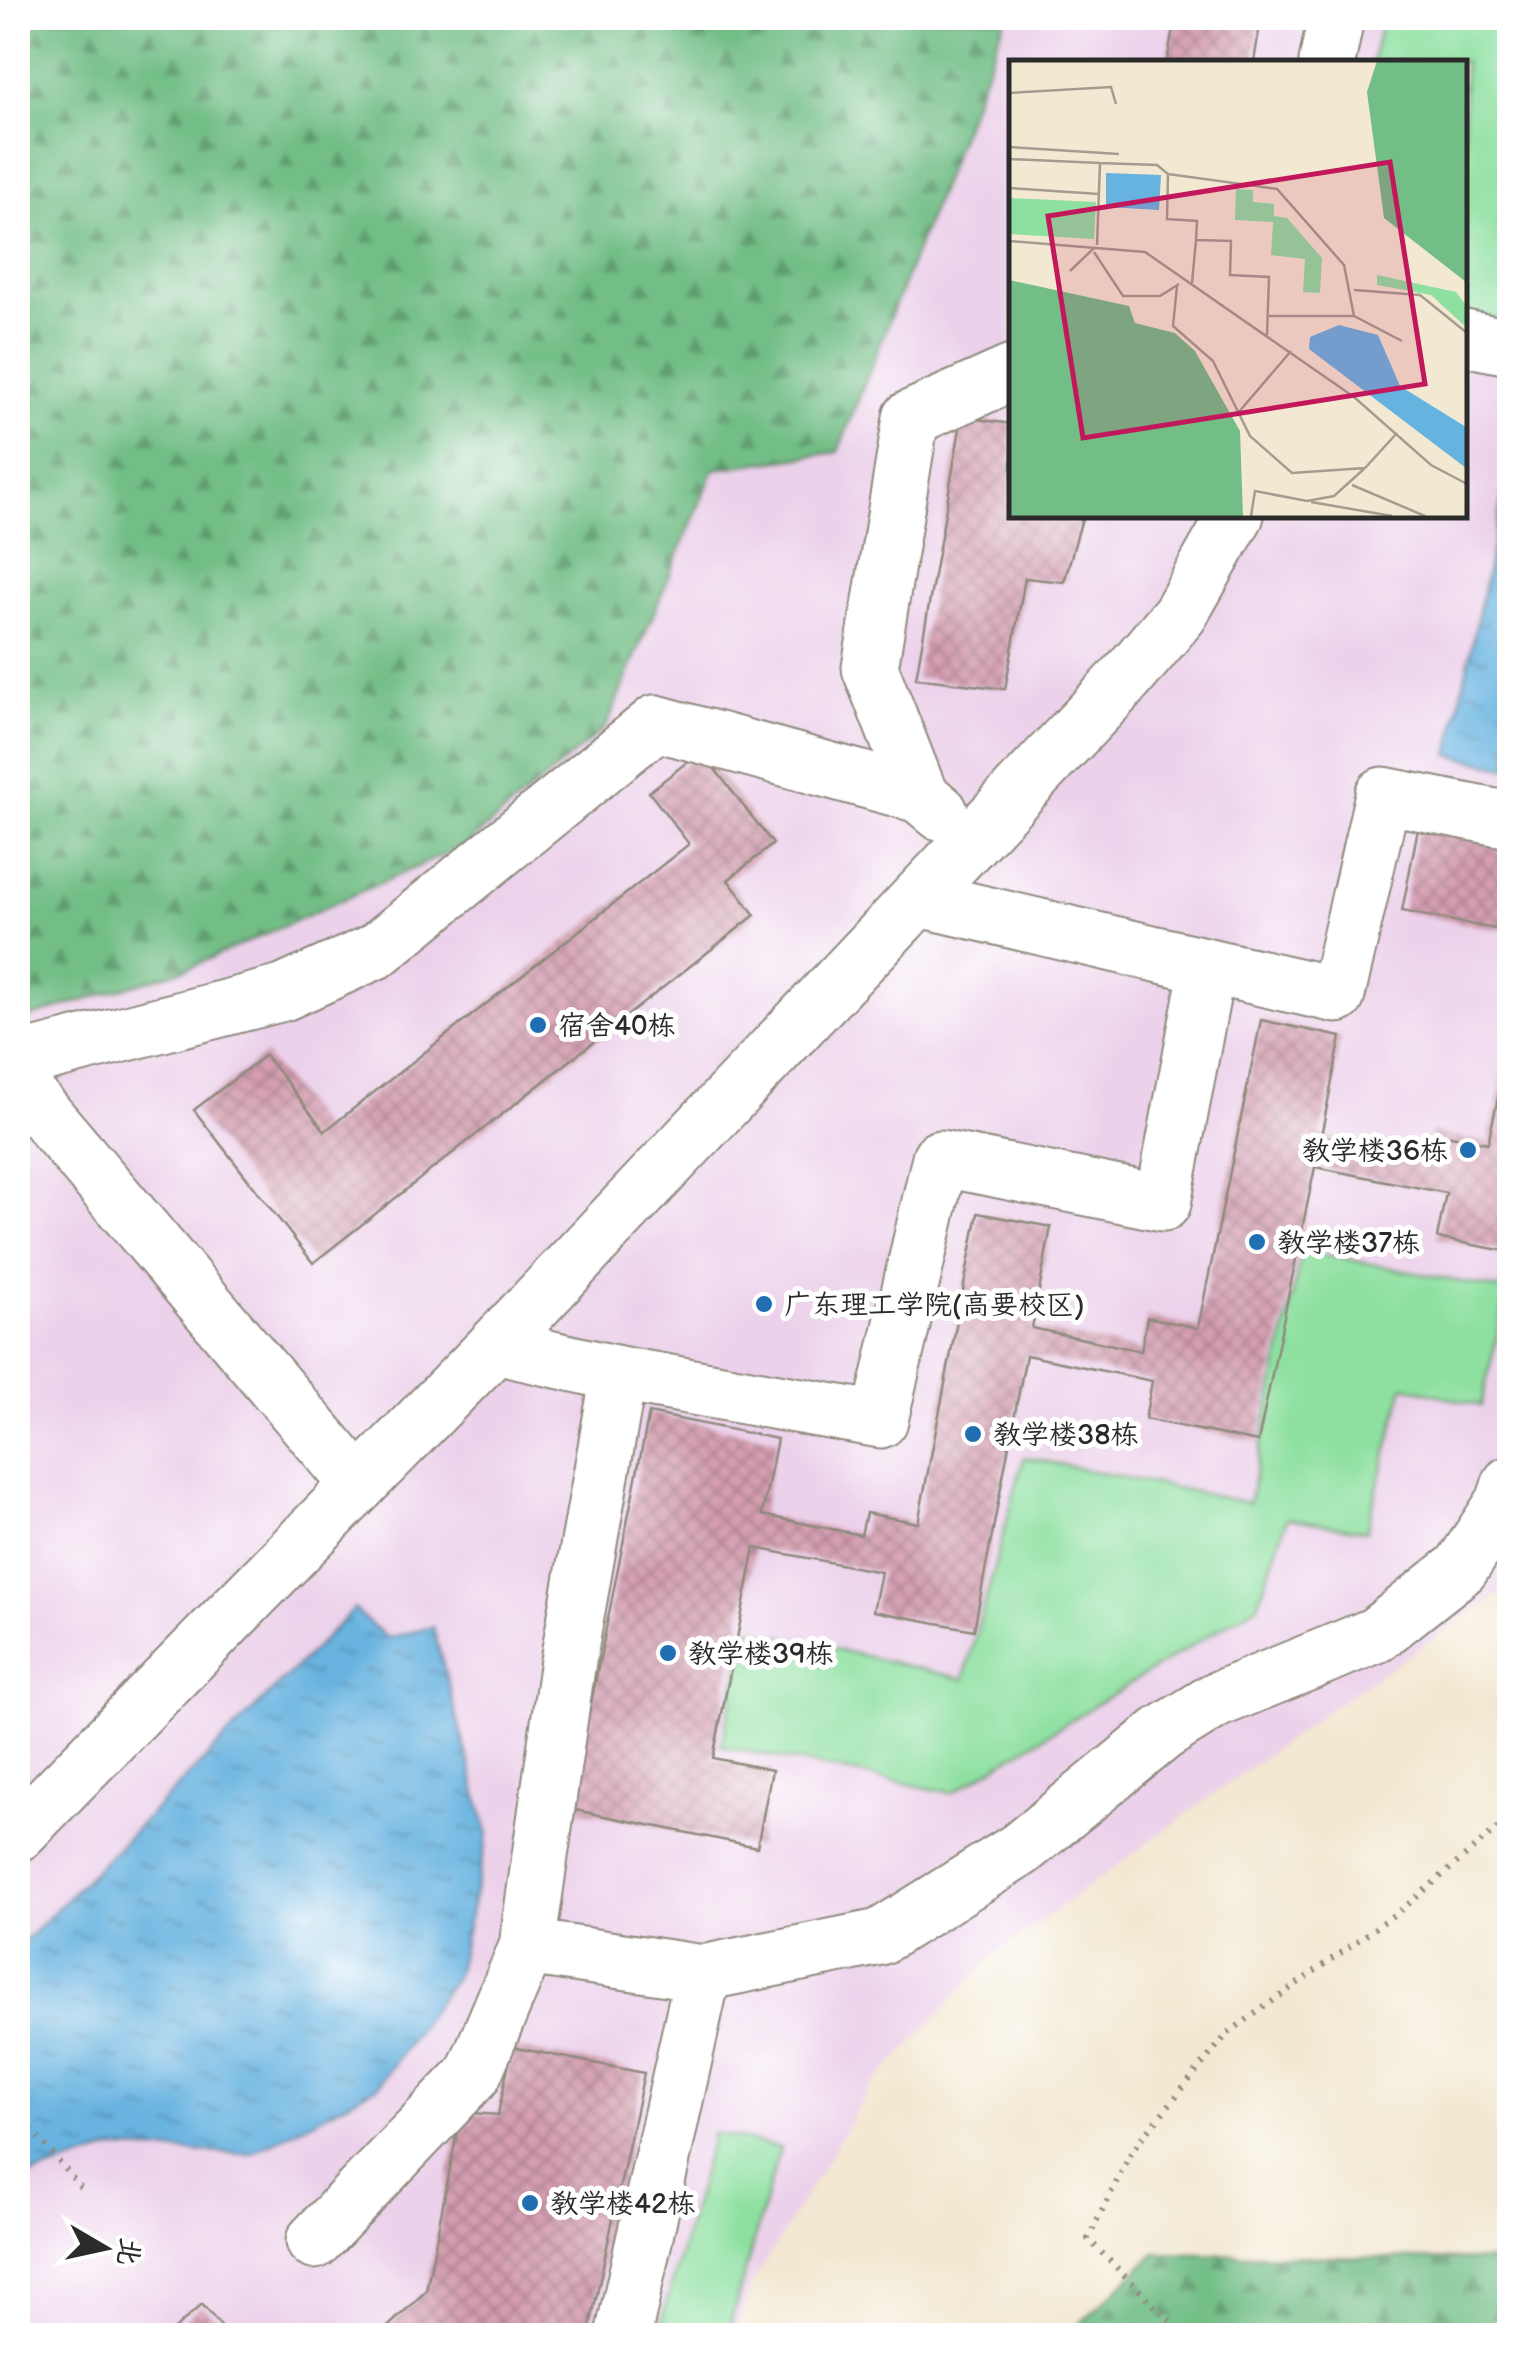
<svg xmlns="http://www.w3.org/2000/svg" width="1527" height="2353" viewBox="0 0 1527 2353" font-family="'Balsamiq Sans','LXGW WenKai TC',sans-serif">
	<defs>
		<pattern id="forest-firs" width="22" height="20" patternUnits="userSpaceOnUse" patternTransform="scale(2.5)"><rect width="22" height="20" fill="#72be86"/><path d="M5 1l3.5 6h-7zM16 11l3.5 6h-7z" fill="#5e9b6e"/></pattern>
		<pattern id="water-ripples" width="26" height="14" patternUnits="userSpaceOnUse" patternTransform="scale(2.5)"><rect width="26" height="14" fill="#67b3e0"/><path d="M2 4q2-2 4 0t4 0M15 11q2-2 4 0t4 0" fill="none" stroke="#5592b6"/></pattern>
		<pattern id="building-cross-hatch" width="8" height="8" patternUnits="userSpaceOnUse" patternTransform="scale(2.5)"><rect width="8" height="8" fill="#d59fb1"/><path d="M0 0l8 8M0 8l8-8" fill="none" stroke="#ad8290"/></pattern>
	</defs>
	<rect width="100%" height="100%" fill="#fff"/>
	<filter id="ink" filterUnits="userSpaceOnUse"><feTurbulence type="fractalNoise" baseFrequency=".01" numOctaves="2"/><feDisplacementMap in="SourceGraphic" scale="20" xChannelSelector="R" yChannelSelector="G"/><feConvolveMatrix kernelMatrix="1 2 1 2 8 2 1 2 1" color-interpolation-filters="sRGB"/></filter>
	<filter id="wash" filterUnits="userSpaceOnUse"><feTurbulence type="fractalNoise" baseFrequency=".0048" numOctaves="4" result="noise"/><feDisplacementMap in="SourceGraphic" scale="40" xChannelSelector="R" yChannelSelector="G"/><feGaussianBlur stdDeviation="2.25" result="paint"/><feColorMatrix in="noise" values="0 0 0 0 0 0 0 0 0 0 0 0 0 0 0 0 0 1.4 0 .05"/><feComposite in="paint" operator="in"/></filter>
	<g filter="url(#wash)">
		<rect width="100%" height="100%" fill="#f3e8d1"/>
		<!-- built -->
		<path fill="#ecd1ea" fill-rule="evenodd" d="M1006,18H1509V1587L1335,1705L992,1957L871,2087L748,2291L735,2335L18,2336V1021L192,967L466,845L606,727L714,469L838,452ZM1012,62H1464V515H1012Z"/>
		<!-- forest -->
		<g fill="url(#forest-firs)" stroke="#4e7458" stroke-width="2.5">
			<polygon points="18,18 1006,18 838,452 714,469 606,727 466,845 191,967 18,1021"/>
			<polygon points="1156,2253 1509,2261 1509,2335 1068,2335"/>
		</g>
		<!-- garden -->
		<g fill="#8ee0a0" stroke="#5c8666" stroke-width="2.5">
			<polygon points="1382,18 1509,18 1509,324 1465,315 1464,62 1372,62"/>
			<polygon points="1302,1250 1507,1291 1481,1406 1404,1386 1366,1531 1287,1518 1258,1605 952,1793 721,1746 748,1629 964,1679 1024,1457 1249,1503"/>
			<polygon points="713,2133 780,2148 727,2335 658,2335"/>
		</g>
		<!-- water -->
		<g fill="url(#water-ripples)" stroke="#496f86" stroke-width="2.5">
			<polygon points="1509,467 1509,768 1449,755"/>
			<polygon points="354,1609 387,1638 433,1627 488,1835 456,1975 378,2086 251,2154 115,2149 18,2180 18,1948"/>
		</g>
		<g id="blocks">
			<!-- building -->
			<g fill="url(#building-cross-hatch)">
				<polygon points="1175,18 1261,18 1254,62 1167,62"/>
				<polygon points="962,417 1012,424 1012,515 1083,515 1064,582 1025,578 1005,689 916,678"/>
				<polygon points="701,751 773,844 728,880 755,915 313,1263 194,1110 265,1055 325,1131 689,844 649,792"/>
				<polygon points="1421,813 1510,831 1510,932 1402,911"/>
				<polygon points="1261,1020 1341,1037 1321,1136 1426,1156 1430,1132 1488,1143 1510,1044 1510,1252 1437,1238 1446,1193 1315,1167 1258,1442 1145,1419 1152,1381 1026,1355 974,1630 873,1611 881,1572 755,1548 713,1758 772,1770 757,1847 570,1809 649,1413 777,1439 762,1515 861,1535 866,1513 918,1523 978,1213 1051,1227 1032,1328 1141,1351 1147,1317 1198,1328"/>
				<polygon points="512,2047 644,2073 588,2336 378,2336 426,2291 461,2112 498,2115"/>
				<polygon points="202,2304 229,2336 167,2336"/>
			</g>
		</g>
	</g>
	<g filter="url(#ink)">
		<use href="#blocks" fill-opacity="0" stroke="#8f8a7e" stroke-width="2.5"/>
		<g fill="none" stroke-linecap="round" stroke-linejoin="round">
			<!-- minor casing -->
			<g stroke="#8f8a7e" stroke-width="59">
				<g id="minor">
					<polyline points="1327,62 1336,18"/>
					<polyline points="1464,338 1510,347"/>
					<polyline points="940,812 920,795 870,668 911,418 1012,373"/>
					<polyline points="1208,966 1337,995 1383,795 1510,820"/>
					<polyline points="18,1061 283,993 376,951 656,723 920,795"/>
					<polyline points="18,1083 359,1485"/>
					<polyline points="495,1346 619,1374 880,1420 940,1158 1163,1203 1208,966 920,899"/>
					<polyline points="18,1833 495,1346 1127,677 1180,614 1236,515"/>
					<polyline points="527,1947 703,1973 880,1937 1019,1850 1163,1733 1216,1700 1376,1635 1461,1568 1504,1502 1510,1484"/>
					<polyline points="314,2241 473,2075 527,1947 567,1667 619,1374"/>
					<polyline points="623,2336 703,1973"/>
				</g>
			</g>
			<!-- path -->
			<g stroke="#8f8a7e" stroke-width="6" stroke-dasharray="2.5 8" stroke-linecap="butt">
				<polyline points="18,2113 82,2189"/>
				<polyline points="1185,2336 1088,2239 1133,2149 1228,2033 1406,1906 1510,1818"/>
			</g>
			<!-- minor -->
			<use href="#minor" stroke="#fff" stroke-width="55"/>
		</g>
	</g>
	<!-- markers -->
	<g fill="#1f6fb2" stroke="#fff" stroke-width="4">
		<circle cx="538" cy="1025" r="10"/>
		<circle cx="1468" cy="1150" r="10"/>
		<circle cx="1257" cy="1242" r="10"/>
		<circle cx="764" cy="1304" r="10"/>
		<circle cx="973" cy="1434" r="10"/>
		<circle cx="668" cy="1653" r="10"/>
		<circle cx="530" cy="2203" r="10"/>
	</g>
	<g text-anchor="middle" stroke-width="10" stroke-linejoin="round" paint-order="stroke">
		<!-- poi labels -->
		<g font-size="28" fill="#2b2b2b" stroke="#fff" text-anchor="start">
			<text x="558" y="1035">宿舍40栋</text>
			<text x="1448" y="1160" text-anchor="end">教学楼36栋</text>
			<text x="1277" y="1252">教学楼37栋</text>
			<text x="784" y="1314">广东理工学院(高要校区)</text>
			<text x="993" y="1444">教学楼38栋</text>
			<text x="688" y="1663">教学楼39栋</text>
			<text x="550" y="2213">教学楼42栋</text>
		</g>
	</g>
	<!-- overview -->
	<g transform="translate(1009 60)">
		<rect width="458" height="458" fill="#f3e8d1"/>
		<path d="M368,1H457V222L375,158L358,32ZM0,220L120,246L126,263L166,273L186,291L231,371L234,456H0Z" fill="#72be86"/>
		<path d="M227,129L244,130V142L265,144V156L278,158L313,198L311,233L294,232L296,199L262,195L264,162L226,160ZM0,138L87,142L85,179L0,174ZM368,215L447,232L457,245V267L422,235L368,225Z" fill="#8ee0a0"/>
		<path d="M97,113L152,115L150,150L97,147ZM330,265L369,275L391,326L457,367V408L300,289L301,277Z" fill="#67b3e0"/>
		<path fill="none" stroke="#a39c8f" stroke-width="2.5" d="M0,33L102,27L107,44M0,87L110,94M0,99L91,103M159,114L268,129L335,205L345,256M0,128L90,134M0,181L136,192L345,337L422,405L458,424M88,185L91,103L148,105L159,114L158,159L188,161L187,180M85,192L114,236H151L170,224M61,211L85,188M183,223L187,180L222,181L221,215L260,217L258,275M168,226L164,266L204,301L241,376L283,413L356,408L388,373M345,230L411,235L458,273M260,256H345L393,281M229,353L282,291M343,425L416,456M302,442L383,456M242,456L246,431L298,441L325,436L356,408"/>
		<path fill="#c2185b" fill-opacity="0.15" stroke="#c2185b" stroke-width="5" d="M381,102L416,324L74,378L39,156Z"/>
		<rect width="458" height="458" fill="none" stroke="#2b2b2b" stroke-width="5"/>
	</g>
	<!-- margin -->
	<rect width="1527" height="2353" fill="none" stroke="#fff" stroke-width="60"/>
	<!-- north arrow -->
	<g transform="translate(105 2248) rotate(99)" stroke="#ffffff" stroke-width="8" paint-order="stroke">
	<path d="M0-8L18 38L0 25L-18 38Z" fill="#2b2b2b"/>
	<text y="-15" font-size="28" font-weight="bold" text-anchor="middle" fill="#2b2b2b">北</text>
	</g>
</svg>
